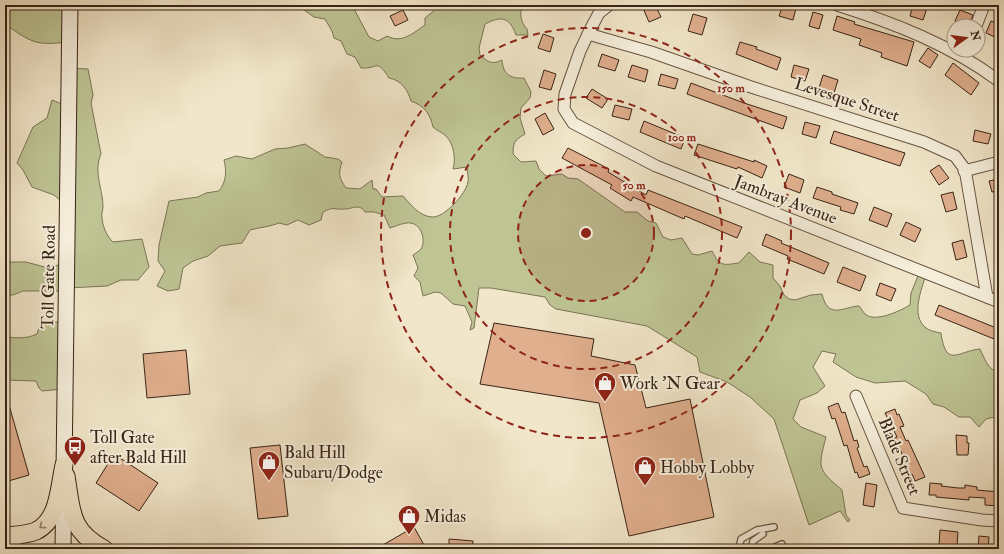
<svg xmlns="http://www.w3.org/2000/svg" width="1004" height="554" viewBox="0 0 1004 554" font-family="'IM FELL Double Pica',serif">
	<rect width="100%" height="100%" fill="#f1e6c9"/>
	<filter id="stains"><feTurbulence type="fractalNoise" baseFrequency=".005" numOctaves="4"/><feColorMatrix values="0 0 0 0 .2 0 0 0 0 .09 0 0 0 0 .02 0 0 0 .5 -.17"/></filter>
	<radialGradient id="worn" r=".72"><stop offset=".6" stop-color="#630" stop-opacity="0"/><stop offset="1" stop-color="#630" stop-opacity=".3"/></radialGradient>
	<!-- green -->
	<g fill="#bec494" stroke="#7b7454">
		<path d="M5,5H67V42C35,46 31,42 5,24Z"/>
		<path d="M297,5H352L369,37L378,41L387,36C402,44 413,33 425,25V18L441,5H522C520,15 520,21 527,29L528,35H516C509,16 501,16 485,24L479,48L480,55C488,62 492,65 502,60C503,74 510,79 524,78L531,92L530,98L521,108L520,118L525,134C515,140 513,142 513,154L521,162L536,161L539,169L546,176L562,174L568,178L578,179L625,212H637L648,221L656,223L663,237L671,240L682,238L692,254L698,255L712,251C720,267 723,265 739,263L749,252L760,262L773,265V278L780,286L784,295L789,299L795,300L811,295L822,294C828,320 843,307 859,306C861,308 863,312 865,314C875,323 900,311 910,305L911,293L920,271L926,274C922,289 910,315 926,328C930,331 936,332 941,333C946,369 958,351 980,349C984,357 988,371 999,372V416L986,419L979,427L970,417H959L944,407L933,404L926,394L905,381L875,383L856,377L833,362L836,354L822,351L813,367L825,386L817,393L800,400L793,419L801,427L826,437C818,468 817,469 842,490L846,515L850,520L848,522L840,511L809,525L774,419L750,397L727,382L700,372L697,357L647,326L556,309L550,305L545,297L491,288H479L474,328L470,330L472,322L465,306L453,304L441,293L435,292L423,296L420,282L414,276L418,268L413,255C416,253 419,251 421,249C426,241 422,225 411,223C405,222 396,226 390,228L384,215L374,212H365C359,203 353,209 345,209C334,210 334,206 323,212L321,220L309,225L298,220L287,225L279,223C270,227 260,227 250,230L242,243L220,246L208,256L193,261L183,268L179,289L168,291L157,286L165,271L158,261L159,245L169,201L198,197L206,193L219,191C226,182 227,172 224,160L236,156L252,159L275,149L288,148L305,144L325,157L338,159L342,162C338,174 339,178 346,188L360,189L372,180L373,189H376L382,197L403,196C411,205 419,216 432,217C444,218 466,194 468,182C469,178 467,172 467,167L453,169C456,159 454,144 446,136C442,132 437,131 433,127C430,113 424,106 411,101C408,90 401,80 389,78C376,58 379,69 361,68L355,57L347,54L341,41L334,38L332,31L325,19L314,17Z"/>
		<path d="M68,68L88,69L93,95L91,103L101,154C93,172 103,189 103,207C103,210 101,214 102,217C102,225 107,237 113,242L142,239L149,267L138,280H121L107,286L67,288V291H23L13,295H5V262H26L48,268L66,263L67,206L54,195L32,187L23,170L17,163L33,127L47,118L52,100L67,106Z"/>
		<path d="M41,321L67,323L64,389L42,391L39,388L36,381L5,380V337C16,338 27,339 37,334Z"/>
	</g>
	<!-- building -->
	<g fill="#e0af8e" stroke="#382315">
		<polygon points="649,5 655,5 661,17 649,22 643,8"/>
		<polygon points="783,5 796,8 793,20 779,16"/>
		<polygon points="913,5 927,8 923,20 910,16"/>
		<polygon points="403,10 408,20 395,26 390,16"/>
		<polygon points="960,10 973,15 969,26 955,21"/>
		<polygon points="813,12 823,15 819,29 809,26"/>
		<polygon points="693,14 707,18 702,35 688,31"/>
		<polygon points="837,16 855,22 854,24 914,42 907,66 881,57 882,53 859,45 861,39 833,30"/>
		<polygon points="991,21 999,24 999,39 986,33"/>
		<polygon points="543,34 554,38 550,52 538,48"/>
		<polygon points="740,42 757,47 756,49 781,58 777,70 736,54"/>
		<polygon points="928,48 938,55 930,68 919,61"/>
		<polygon points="602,54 619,60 615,71 598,66"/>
		<polygon points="953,63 979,83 971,95 945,75"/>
		<polygon points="632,65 648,70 645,82 628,77"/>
		<polygon points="794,65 809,69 805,81 791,77"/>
		<polygon points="544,70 556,74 551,90 539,87"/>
		<polygon points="661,74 678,79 675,89 658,85"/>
		<polygon points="823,75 838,80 834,93 819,88"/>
		<polygon points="691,83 744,103 787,117 783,129 687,94"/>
		<polygon points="592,89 608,99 602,108 586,98"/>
		<polygon points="615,105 632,109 629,120 612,116"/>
		<polygon points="545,113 554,129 543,135 535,119"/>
		<polygon points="644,121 685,138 681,149 640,132"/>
		<polygon points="805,122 820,126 816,138 802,134"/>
		<polygon points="975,130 991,134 988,144 973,141"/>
		<polygon points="834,131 905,153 900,166 830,143"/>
		<polygon points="698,144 754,162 754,160 767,166 762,178 738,167 737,169 694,155"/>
		<polygon points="568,148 609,169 608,172 646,195 648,190 742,227 737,238 685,216 684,219 633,197 631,201 610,188 612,185 562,158"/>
		<polygon points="939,165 949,178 939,185 930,171"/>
		<polygon points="789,174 804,180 800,193 784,187"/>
		<polygon points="999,179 999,191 992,192 989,181"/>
		<polygon points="817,187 832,192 832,194 858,203 854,214 840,210 841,207 813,198"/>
		<polygon points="953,192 957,209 946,212 941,195"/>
		<polygon points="874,207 892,214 887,227 869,220"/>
		<polygon points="906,222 921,229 915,242 900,235"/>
		<polygon points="766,234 782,241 781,243 829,263 824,274 787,259 788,256 762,245"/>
		<polygon points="963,240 967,257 956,260 952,243"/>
		<polygon points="843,267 866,276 860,291 837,282"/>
		<polygon points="880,283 896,289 891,301 876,295"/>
		<polygon points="939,305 999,329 999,341 935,315"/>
		<polygon points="494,323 594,339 591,356 635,365 646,408 690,399 714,517 629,536 599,403 480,384"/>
		<polygon points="186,350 190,394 147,398 143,354"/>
		<polygon points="5,398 7,398 29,475 5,482"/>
		<polygon points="838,403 842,413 845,412 854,441 857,440 859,447 857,448 864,467 867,466 870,474 859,478 857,472 855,473 847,445 844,446 835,418 832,419 828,407"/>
		<polygon points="895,409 897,415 899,414 904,426 900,427 906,441 908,440 925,477 915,481 912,474 910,475 900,449 898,450 893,439 897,437 885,413"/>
		<polygon points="956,435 967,436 967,443 969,443 968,455 957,455"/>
		<polygon points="280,445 288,516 258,519 250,448"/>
		<polygon points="114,454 158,483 139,511 96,483"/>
		<polygon points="866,483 877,485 874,507 863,505"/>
		<polygon points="930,483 942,484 941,486 958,488 965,488 965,485 977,487 977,490 999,492 999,506 985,505 985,498 969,497 969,500 936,497 936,495 929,495"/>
		<polygon points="414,527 424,545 417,549 376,549"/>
		<polygon points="940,530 958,532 957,546 939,545"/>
		<polygon points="979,536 989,537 988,549 978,549"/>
		<polygon points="449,539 473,541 472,549 449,549"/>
	</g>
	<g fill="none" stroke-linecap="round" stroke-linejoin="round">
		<!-- service casing -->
		<g stroke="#665442" stroke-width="8">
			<g id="service">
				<polyline points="739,549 741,539 757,530 774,527"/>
				<polyline points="751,549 753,541 763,534"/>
				<polyline points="774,549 775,547 782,544"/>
			</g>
		</g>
		<!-- minor casing -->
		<g stroke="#665442" stroke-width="13">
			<g id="minor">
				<polyline points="609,5 599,13 591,28 580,51 565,94 564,109 573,123 656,166 999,302"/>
				<path d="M837,5C894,23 951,45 999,81"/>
				<polyline points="976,26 984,5"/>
				<polyline points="588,34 651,52 751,87 924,142 955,156 964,168 966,175 987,297"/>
				<polyline points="964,171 999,162"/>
				<polyline points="856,396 903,508 982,520 999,521"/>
			</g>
		</g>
		<!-- secondary casing -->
		<g stroke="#382315" stroke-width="17">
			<polyline id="secondary" points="63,549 70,5"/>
		</g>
		<!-- primary casing -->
		<g stroke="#382315" stroke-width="19">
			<g id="primary">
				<path d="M66,476C72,511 69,530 104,549"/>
				<path d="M5,536C15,535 26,535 36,531C59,520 59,487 64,465"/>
				<polyline points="5,548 14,549"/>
			</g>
		</g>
		<!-- service -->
		<use href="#service" stroke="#f6efdc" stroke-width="5.5"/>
		<!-- minor -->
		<use href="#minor" stroke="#f6efdc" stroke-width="11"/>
		<!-- secondary -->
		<use href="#secondary" stroke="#f6efdc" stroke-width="15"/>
		<!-- primary -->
		<use href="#primary" stroke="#f1e6c9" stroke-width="17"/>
	</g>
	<!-- one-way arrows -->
	<defs><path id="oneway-chevron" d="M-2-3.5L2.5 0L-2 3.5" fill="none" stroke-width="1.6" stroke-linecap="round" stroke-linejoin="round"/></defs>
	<use stroke="#94846f" href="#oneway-chevron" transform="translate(42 526) rotate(144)"/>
	<!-- distance rings -->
	<circle cx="586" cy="233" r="68" fill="#8f2418" fill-opacity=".12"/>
	<g fill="none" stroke="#8f2418" stroke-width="2" stroke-dasharray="7 5">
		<circle cx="586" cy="233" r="68"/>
		<circle cx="586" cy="233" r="136"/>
		<circle cx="586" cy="233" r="205"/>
	</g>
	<!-- icons -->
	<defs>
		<g id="shop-pin" transform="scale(1.15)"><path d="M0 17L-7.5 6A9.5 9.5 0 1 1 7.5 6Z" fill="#8f2418" stroke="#f6efdc"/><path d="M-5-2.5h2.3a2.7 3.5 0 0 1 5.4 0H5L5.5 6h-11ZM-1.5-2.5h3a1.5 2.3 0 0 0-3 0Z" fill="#fff"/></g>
		<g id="bus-pin" transform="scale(1.15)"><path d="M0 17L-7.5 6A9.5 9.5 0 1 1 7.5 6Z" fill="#8f2418" stroke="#f6efdc"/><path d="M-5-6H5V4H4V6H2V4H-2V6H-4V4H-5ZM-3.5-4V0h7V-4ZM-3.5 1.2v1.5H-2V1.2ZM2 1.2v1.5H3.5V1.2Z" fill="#fff"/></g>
	</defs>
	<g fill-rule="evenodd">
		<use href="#shop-pin" x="605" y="383"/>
		<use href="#bus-pin" x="75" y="447"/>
		<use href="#shop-pin" x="269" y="462"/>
		<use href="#shop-pin" x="645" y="467"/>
		<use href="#shop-pin" x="409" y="516"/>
	</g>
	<g text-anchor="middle" stroke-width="4" stroke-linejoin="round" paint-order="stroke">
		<!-- street labels -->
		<g font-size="17" fill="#382315" stroke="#f6efdc">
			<text transform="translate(847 99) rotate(18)" y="6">Levesque Street</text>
			<text transform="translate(786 199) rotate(21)" y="6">Jambray Avenue</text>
			<text transform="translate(48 277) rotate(-89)" y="6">Toll Gate Road</text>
			<text transform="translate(900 456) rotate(67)" y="6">Blade Street</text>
		</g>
		<!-- poi labels -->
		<g font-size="17" fill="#382315" stroke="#f6efdc" text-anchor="start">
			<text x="620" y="389">Work 'N Gear</text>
			<text x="90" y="443">Toll Gate<tspan x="90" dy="20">after Bald Hill</tspan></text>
			<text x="284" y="458">Bald Hill<tspan x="284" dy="20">Subaru/Dodge</tspan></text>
			<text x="660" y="473">Hobby Lobby</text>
			<text x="424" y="522">Midas</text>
		</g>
	</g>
	<circle cx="586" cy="233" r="6" fill="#8f2418" stroke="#f6efdc" stroke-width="2"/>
	<g font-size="12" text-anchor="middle" font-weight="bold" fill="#8f2418" stroke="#f6efdc" stroke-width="4" stroke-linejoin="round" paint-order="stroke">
		<text x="731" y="92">150 m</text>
		<text x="682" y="141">100 m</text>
		<text x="634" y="189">50 m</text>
	</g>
	<!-- margin -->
	<rect width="1004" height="554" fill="none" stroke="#f1e6c9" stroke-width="20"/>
	<rect x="6" y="6" width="992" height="542" fill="none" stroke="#382315" stroke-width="2"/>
	<rect x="10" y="10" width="984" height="534" fill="none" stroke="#382315"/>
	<!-- north arrow -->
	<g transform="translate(966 38) rotate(76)"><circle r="19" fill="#f6efdc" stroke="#aa9d8c"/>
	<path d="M0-3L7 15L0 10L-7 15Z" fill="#8f2418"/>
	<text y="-6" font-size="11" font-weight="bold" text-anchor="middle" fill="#382315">N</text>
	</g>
	<rect width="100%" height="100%" filter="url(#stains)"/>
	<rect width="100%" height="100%" fill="url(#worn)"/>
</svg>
